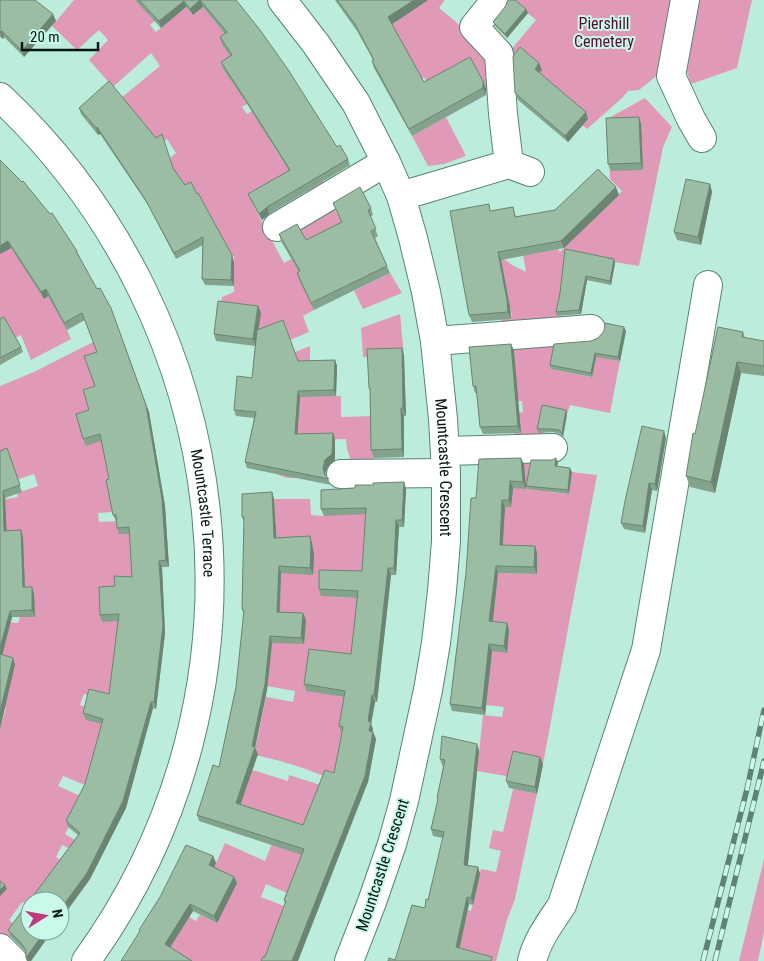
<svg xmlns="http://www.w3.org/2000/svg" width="764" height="961" viewBox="0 0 764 961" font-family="'Roboto Condensed',sans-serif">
	<rect width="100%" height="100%" fill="#bcecdc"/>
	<!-- green -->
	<g fill="#e09ab7">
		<polygon points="74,0 179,0 150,25 156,32 186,7 193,15 203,7 225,34 235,61 223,69 239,92 256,98 242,107 247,114 263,104 283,135 271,143 285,165 311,161 327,189 324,196 303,190 251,201 284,263 308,250 314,310 303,316 309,332 290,340 258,336 220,308 222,297 234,292 234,256 205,255 205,244 185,193 166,161 176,153 167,139 156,146 121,98 160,66 151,53 113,87 89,60 108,40 99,30 77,50 52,26"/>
		<polygon points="413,0 445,0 439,8 456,22 490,60 488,94 472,64 430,88 424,77 415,83 391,26 402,17"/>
		<polygon points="512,0 676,0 660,73 639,90 628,91 622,98 587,129 503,59 536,20"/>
		<polygon points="699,0 752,0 737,68 691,84 687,72"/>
		<polygon points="645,98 672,127 663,147 639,266 595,259 591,281 565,276 556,324 502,327 501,318 512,316 507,293 488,247 512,265 526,272 523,255 558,249 560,252 622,191 610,179 607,119"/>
		<polygon points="446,117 466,156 444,164 428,166 412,136"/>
		<polygon points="331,202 345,229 314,255 299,230"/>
		<polygon points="11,247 56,291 67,330 71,339 31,360 21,335 15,338 0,326 0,254"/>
		<polygon points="390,273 402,293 363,309 354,291"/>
		<polygon points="400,314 404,356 363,357 361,328"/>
		<polygon points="541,338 554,343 551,369 592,377 596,356 620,361 610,413 570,405 567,414 547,410 542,438 515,441 513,414 523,412 522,401 512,401 516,379 514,351 503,352"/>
		<polygon points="93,342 100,358 115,437 106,461 113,512 98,513 99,522 119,521 131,533 134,575 119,621 115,702 84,694 80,705 89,708 108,726 90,787 63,776 58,786 85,798 65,834 75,840 71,849 62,845 56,857 65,862 30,901 30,907 22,902 9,920 18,927 4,946 0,942 0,729 6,708 0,706 1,660 8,622 18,623 20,617 35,616 25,594 7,537 0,500 18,497 17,493 38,486 34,474 13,481 0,458 0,386 34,372"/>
		<polygon points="310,346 310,396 341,396 341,417 373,416 374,468 352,464 347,449 346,439 310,440 309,478 287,478 276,474 282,441 255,368"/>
		<polygon points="514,456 536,456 549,492 569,494 572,472 597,475 577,580 543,764 512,777 477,771 483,715 502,717 504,707 486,705 492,628 498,573 536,574 502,552 504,507 511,507"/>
		<path d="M375,478L365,573L332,597L360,598L353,661L307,690L348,698L345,733L336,781C310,770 282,760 254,755L266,697L293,702L295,691L267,686L272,642L279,617L272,572L314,559L312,543L277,544L274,499H310L311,515L324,516L355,481Z"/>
		<polygon points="252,770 288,781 289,775 333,789 301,899 266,884 261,897 289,908 268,961 184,961 168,951 189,917 196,921 200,915 217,923 236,883 212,872 225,843 265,861 269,851 277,830 259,816 251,838 231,832"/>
		<polygon points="513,789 537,794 515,899 507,920 496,961 483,961 458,954 468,910 471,911 481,869 496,872 501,851 489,848 493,830 503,832"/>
		<polygon points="764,859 764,932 758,961 739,961"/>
	</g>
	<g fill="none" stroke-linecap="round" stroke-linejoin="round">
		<!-- minor casing -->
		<g stroke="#588477" stroke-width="30">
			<g id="minor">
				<path id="s1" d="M282,0L316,44L356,103L386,162L401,196L413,238L426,292L435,341L443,419L446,473V541L442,591L436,643L428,690L404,801L392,844L372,902L349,961"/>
				<polyline points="685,0 671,76 691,119 702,138"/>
				<polyline points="494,2 474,27 499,54 503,114 509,164"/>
				<path id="s2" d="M0,97C240,323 281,692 86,961"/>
				<polyline points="401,196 509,164 530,172"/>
				<polyline points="277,227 386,162"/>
				<polyline points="435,341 591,329"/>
				<polyline points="445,451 553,448"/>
				<polyline points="341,474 446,473"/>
				<polyline points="0,948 13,961"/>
				<path d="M532,961C537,940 550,923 562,905L646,650L708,285"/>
			</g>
		</g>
		<!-- minor -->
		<use href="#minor" stroke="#fff" stroke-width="28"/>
		<!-- rail casing -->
		<g stroke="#608177" stroke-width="5.5">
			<g id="rail">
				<polyline points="703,961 747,789 764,710"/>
				<polyline points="715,961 764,761"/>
			</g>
		</g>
		<!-- rail -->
		<use href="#rail" stroke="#c9f9ea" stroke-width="4" stroke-dasharray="11" stroke-linecap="butt"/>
	</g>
	<!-- wall -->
	<g fill="#84a38c">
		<polygon points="0,0 56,21 24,57 4,37 3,39 0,37"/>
		<polygon points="135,0 236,0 337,147 348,159 350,165 269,214 262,220 251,201 248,194 289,171 247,104 223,69 221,62 230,56 222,44 220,37 225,34 203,7 193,15 186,7 161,28"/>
		<polygon points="335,0 428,0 392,24 424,82 483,81 486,89 486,95 412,136 374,68 372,61 373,60 357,31"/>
		<polygon points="505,7 526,9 528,13 507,38 495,26 493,22"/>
		<polygon points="542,70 539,73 588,119 568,142 518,100 515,93"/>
		<polygon points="79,108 173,169 234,262 234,286 205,285 202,279 203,245 176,259 148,205 100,134 98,135 81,114"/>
		<polygon points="639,117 641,124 643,170 611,171 608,164"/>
		<polygon points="0,160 77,251 149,412 165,506 169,567 162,567 165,633 156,709 153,708 126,808 90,879 31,961 27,961 26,958 26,953 24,950 11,937 8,930 78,835 68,827 66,821 85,784 102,724 86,720 83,713 109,694 118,621 102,622 100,615 115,586 132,577 129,534 119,534 117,528 116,521 113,515 109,479 101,441 86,446 83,439 89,410 95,386 97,352 85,320 67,330 48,296 44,299 11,248 0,254"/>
		<polygon points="710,184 712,192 701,245 677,240 674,232"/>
		<polygon points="619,195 564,248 501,260 510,307 511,319 472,322 469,315 491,211 513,207 516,217 555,210"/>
		<polygon points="333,203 371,208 373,215 370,217 378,236 375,238 390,273 314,310 299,280 297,273 299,272 281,241 279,234 306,240 341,222"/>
		<polygon points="565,249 615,263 611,285 587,280 581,314 557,316 556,312 560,293"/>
		<polygon points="261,313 258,329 298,361 335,360 337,366 336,396 300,397 297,434 333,433 335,439 335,460 328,466 325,474 331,485 247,468 245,462 254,418 236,416 234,410 252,378 255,346 216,341 214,334"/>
		<polygon points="0,319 21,347 23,352 0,365"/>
		<polygon points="626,331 620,361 596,357 592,377 551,369 550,365 591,341"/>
		<polygon points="743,332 745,338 764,341 764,376 741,373 715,493 690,487 686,476 695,434"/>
		<polygon points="511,344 514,351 521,433 483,434 480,427 477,393 475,393 473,386"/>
		<polygon points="402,348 404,356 406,416 404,416 404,457 374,458 371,450 370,391 369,388"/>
		<polygon points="567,414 563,437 560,434 553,432 539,433 537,429"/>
		<polygon points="666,438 657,491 652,490 645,533 624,529 621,523"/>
		<polygon points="7,448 22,492 5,498 6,531 23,537 25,587 34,593 35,617 12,617 2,655 15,664 0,729 0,451"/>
		<polygon points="558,462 557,467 572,472 569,494 528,489 526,486"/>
		<polygon points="524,464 526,489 513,488 511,507 505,507 503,545 535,546 537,553 537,574 498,573 493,622 507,623 509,630 507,653 492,651 485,715 452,711 450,704 476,498"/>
		<polygon points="404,482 406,489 404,527 399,527 396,575 391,575 377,702 375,702 371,724 373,729 372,732 373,732 376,739 368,782 265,957 285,904 284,900 302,855 199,821 197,815 219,767 236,687 244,615 242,609 244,521 242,517 272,492 274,499 276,538 310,536 312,543 314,555 313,575 281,573 280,612 303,613 306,620 304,644 272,643 267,690 255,748 258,754 240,804 303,825 334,773 342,733 339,726 344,697 306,691 304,684 351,654 357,598 321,596 319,589 362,571 366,514 324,516 321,509 355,488 373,485"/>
		<polygon points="477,744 479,751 468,865 478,867 480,874 473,905 469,904 460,948 395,960 425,908 428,900 443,838 433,836 431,829 438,801 437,798 443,767 440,759"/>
		<polygon points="543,764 537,794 509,788 506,781"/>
		<polygon points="213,856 216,863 214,867 234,877 237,883 217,923 193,911 170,947 140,932 139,930"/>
	</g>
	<!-- shaded-wall -->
	<g fill="#6c8472">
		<polygon points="200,0 203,7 193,15 190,9"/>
		<polygon points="414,0 428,0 391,25 388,17"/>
		<polygon points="184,1 186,7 161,28 159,21"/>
		<polygon points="526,9 528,13 507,38 505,34"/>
		<polygon points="53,14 56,21 24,57 22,51"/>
		<polygon points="2,31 4,37 3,39 0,33"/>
		<polygon points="539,63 542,70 537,75 535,69"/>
		<polygon points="483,81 486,89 486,95 483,88"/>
		<polygon points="586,112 588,119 568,142 565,136"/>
		<polygon points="639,117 641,124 643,170 641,163"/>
		<polygon points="97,127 100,134 98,135 96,128"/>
		<polygon points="710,184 712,192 701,245 698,237"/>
		<polygon points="616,187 619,195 564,248 561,241"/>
		<polygon points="267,207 269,214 262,220 259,214"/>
		<polygon points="8,241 11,248 0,254 0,246"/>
		<polygon points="498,252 501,260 510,307 511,319 508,312"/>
		<polygon points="232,255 234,262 234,286 231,280"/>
		<polygon points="614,259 615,263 611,285 610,281"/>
		<polygon points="586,276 587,280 581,314 579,310"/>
		<polygon points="46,289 48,296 44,299 41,292"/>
		<polygon points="258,306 261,313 256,346 253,339"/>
		<polygon points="624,327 626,331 620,361 618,357"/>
		<polygon points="511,344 514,351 521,433 518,426"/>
		<polygon points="125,347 149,412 165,506 169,567 166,560"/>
		<polygon points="402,348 404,356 406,416 403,408"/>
		<polygon points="595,353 596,357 592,377 591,373"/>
		<polygon points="335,360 337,366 336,396 334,390"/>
		<polygon points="737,362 741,373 715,493 711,482"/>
		<polygon points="298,391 300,397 297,440 295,434"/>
		<polygon points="401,408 404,416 404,457 402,449"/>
		<polygon points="566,410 567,414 563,437 562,433"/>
		<polygon points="664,431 666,438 657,491 655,484"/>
		<polygon points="333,433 335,439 335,460 328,466 325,474 327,481 323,468"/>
		<polygon points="521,458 524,464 526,489 523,482"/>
		<polygon points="556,458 558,462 556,470 555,466"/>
		<polygon points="570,468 572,472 569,494 568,490"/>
		<polygon points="510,481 513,488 511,507 509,500"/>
		<polygon points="404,482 406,489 404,527 402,520"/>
		<polygon points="649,483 652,490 645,533 643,526"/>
		<polygon points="3,491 5,498 7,537 4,531"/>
		<polygon points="272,492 274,499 277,544 274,538"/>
		<polygon points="502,500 505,507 502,552 500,545"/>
		<polygon points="396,520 399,527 396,575 394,568"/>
		<polygon points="21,530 23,537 25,594 23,587"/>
		<polygon points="310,536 312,543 314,555 313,575 310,568"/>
		<polygon points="535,546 537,553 537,574 534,567"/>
		<polygon points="159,561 162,567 165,633 156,709 154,702"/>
		<polygon points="279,566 281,573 279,618 277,612"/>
		<polygon points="496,566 498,573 492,628 489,621"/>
		<polygon points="388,568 391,575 377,702 374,695"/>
		<polygon points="32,587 34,593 35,617 32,610"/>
		<polygon points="10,611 12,617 1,660 0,658 0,648"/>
		<polygon points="303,613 306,620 304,644 301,638"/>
		<polygon points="507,623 509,630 507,653 504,646"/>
		<polygon points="270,636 272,643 267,690 255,748 258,754 239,809 236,803 252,746"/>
		<polygon points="489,644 492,651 485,715 482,708"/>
		<polygon points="13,658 15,664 0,729 0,712"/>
		<polygon points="372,695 375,702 371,724 373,729 371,738 369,731 368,721"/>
		<polygon points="151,702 153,708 126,808 90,879 60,920 60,910"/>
		<polygon points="373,732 376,739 368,782 298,961 292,961"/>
		<polygon points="477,744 479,751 467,872 464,865"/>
		<polygon points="540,757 543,764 537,794 535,787"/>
		<polygon points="213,856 216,863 212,872 209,865"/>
		<polygon points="478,867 480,874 473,905 471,898"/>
		<polygon points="234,877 237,883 217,923 214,916"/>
		<polygon points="5,885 7,889 0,896 0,890"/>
		<polygon points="467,897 469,904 458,954 456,947"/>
		<polygon points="190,904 193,911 168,951 165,944"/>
		<polygon points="45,931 52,931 31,961 27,961 26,958"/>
	</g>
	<!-- building -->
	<g fill="#9abda3" stroke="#6c8472">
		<polygon points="0,0 35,0 53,14 22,51 2,31 0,32"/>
		<polygon points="139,0 236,0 260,30 289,71 337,147 340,145 348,159 267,207 259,214 248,194 290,170 244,97 221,62 232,55 220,37 227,32 200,0 190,9 184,1 159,21"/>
		<polygon points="337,0 414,0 388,17 424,82 470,57 483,81 483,88 409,129 372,61 374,60 355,24"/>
		<polygon points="508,0 515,0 526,9 505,34 493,22 505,7"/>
		<polygon points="520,47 539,63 535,69 586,112 565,136 515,93 513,56"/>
		<polygon points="109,81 156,138 162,134 173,168 185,185 191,182 197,194 198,193 232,255 231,280 202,279 203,237 174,253 145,199 97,127 96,128 79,108"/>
		<polygon points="639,117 641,163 608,164 606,118"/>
		<polygon points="0,160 22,182 23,181 50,214 52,213 77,251 76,251 97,289 100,288 111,308 146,405 162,499 166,560 159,561 163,626 154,702 151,702 123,801 87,873 60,910 60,901 30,901 30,931 45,931 26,958 26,951 22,944 8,930 80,833 66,821 85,784 103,719 83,713 89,689 109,694 119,614 100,615 99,587 115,586 114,576 132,577 129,527 117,528 116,515 113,515 106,480 109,479 100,434 83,439 76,414 89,410 83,390 95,386 84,356 97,352 82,313 64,323 46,289 41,292 8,241 0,246"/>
		<polygon points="598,169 616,187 561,241 498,252 507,300 508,312 469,315 450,211 489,204 490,211 513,207 515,217 555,210"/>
		<polygon points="686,179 710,184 698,237 674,232"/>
		<polygon points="360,187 371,208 368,210 376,229 371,231 387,266 311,303 297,273 300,271 279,234 297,224 306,240 342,222 333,203"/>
		<polygon points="565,249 614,259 610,281 586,276 579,310 556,312 560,293"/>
		<polygon points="218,301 258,306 253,339 214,334"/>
		<polygon points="4,317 21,347 0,358 0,319"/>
		<polygon points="283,320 298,361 335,360 334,390 298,391 295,434 333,433 332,454 325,460 323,468 325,475 329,479 245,462 256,412 234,410 237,376 252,378 257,330"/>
		<polygon points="605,323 624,327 618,357 595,353 591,373 550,365 554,344 591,341 598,338 604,331"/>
		<polygon points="718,327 743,332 742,337 764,341 764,366 737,362 711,482 686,476 693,433 695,434"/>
		<polygon points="511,344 518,426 480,427 476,386 473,386 469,347"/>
		<polygon points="402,348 403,408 401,408 402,449 371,450 370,388 369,388 367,349"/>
		<polygon points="542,405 566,410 562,433 559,430 552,429 537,429"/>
		<polygon points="642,426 664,431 655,484 649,483 643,526 621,523 625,501"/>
		<polygon points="7,448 20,485 3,491 4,531 21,530 23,587 32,587 32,610 10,611 0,648 0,451"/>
		<polygon points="521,458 523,482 510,481 509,500 502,500 500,545 535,546 534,567 496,566 489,621 507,623 504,646 489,644 482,708 450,704 466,573 471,498 476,498 479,459"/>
		<polygon points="556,458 555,466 570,468 568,490 526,486 531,460 552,460"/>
		<polygon points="404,482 402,520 396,520 394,568 388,568 374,695 372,695 368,721 371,722 369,731 373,732 365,776 292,961 261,961 263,957 265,957 286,901 284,900 304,849 197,815 213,765 219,767 236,687 244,610 242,609 244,517 242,517 242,494 272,492 274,538 310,536 311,548 310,568 279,566 277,612 303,613 301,638 270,636 265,684 252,746 255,747 236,803 303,825 325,770 334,773 343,727 339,726 345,691 304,684 309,649 351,654 358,591 319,589 319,570 362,571 366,508 321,509 321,490 355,488 355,485 373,485 373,483"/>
		<polygon points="0,654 13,658 0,712"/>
		<polygon points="442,736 477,744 464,865 478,867 471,898 467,897 456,947 492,957 491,961 388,961 389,958 395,960 412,905 425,908 426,899 428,900 444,832 431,829 438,799 437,798 445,760 440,759"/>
		<polygon points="513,751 540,757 535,787 506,781"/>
		<polygon points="186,845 213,856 209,865 234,877 214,916 190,904 165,944 192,961 121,961 140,931 139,930 160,897"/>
		<polygon points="0,881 5,885 0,890"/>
	</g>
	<g text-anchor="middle" stroke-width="4" stroke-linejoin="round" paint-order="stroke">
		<!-- park labels -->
		<g font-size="16" fill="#570b34" stroke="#c9f9ea">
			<text x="604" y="29">Piershill<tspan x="604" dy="18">Cemetery</tspan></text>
		</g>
		<!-- street labels -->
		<g font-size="16" fill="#051712" stroke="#c9f9ea">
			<text dy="6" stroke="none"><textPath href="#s1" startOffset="506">Mountcastle Crescent</textPath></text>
			<text dy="6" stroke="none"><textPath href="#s2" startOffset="474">Mountcastle Terrace</textPath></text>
			<text transform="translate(382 865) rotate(-72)" y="6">Mountcastle Crescent</text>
		</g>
	</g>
	<!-- north arrow -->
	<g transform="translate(45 916) rotate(79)"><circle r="24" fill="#c9f9ea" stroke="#7b9f94"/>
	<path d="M0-4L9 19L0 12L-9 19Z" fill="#c03b7e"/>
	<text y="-8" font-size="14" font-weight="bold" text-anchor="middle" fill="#051712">N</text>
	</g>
	<!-- scale -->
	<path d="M22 42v8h76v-8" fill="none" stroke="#051712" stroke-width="2.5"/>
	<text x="30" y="42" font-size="15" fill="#051712" stroke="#c9f9ea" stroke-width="4" paint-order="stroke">20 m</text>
</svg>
